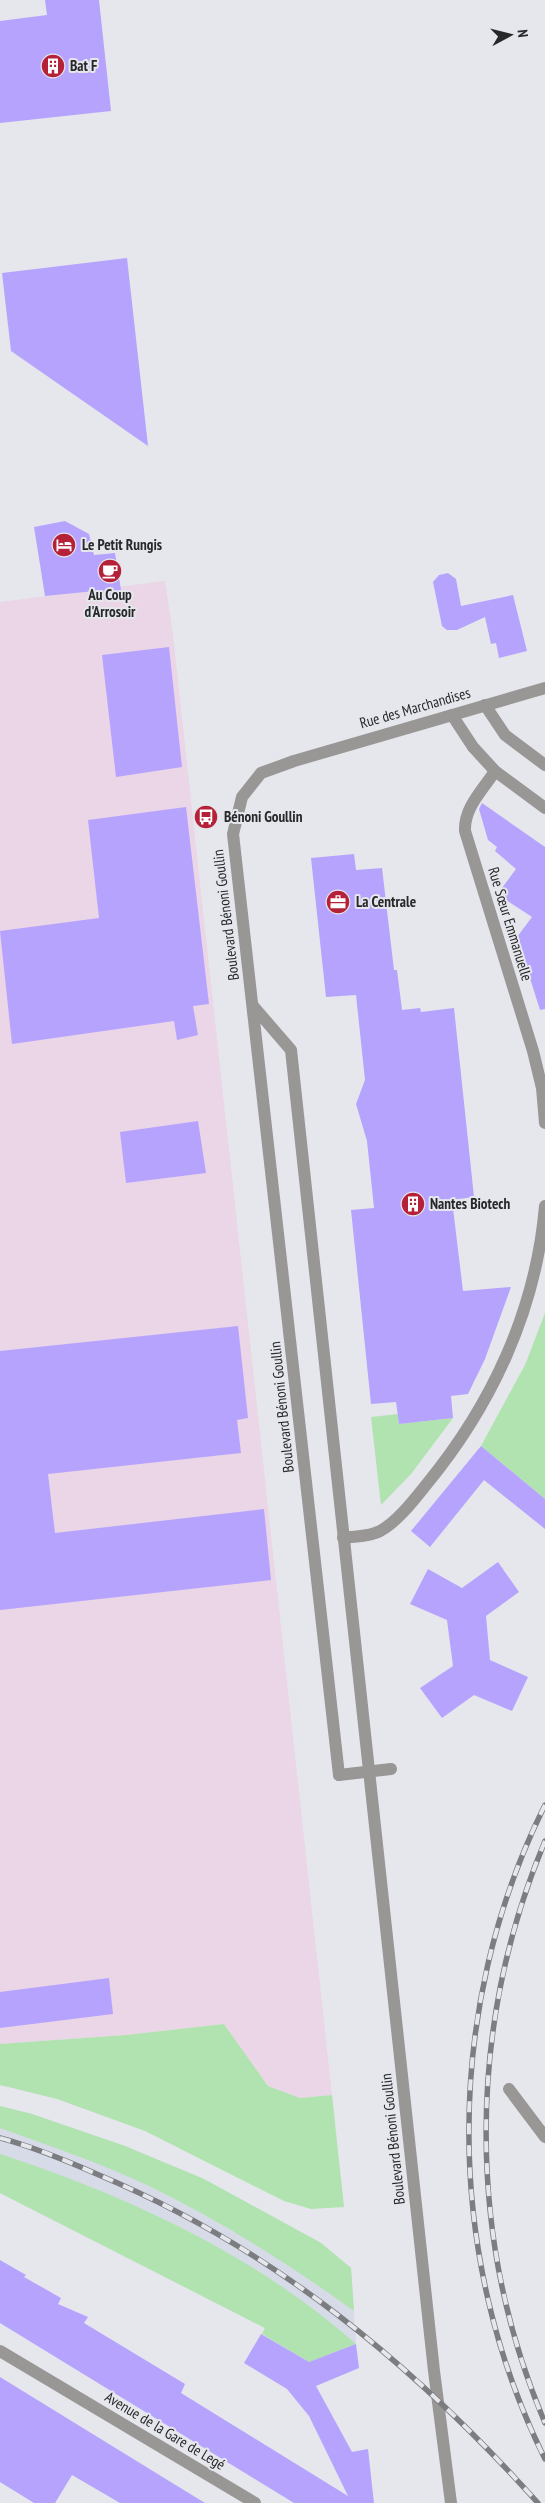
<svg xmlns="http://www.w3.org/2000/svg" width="545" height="2503" viewBox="0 0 545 2503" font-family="'PT Sans Narrow',sans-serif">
	<rect width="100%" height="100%" fill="#e5e7ec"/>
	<!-- built -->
	<polygon fill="#d7dbe7" points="0,2106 32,2114 125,2146 204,2179 321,2243 351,2268 356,2344 309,2362 262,2334 265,2328 0,2193"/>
	<!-- industrial -->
	<polygon fill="#ead6e6" points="165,581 173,635 332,2095 300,2098 268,2086 224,2024 126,2035 0,2044 0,602"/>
	<!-- green -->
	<g fill="#b1e3b0">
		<polygon points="545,1313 545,1499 481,1446 525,1365"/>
		<polygon points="398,1414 399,1424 453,1418 411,1474 381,1505 371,1417"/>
		<polygon points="224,2024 268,2086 300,2098 332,2095 344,2207 311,2209 284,2201 145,2131 57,2099 0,2085 0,2044 126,2035"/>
		<path d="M0,2106L32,2114L125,2146L204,2179L321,2243L351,2268L354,2311C289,2264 221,2221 149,2186C101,2163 50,2146 0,2128Z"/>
		<path d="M0,2154C128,2196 254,2254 356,2344L309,2362L262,2334L265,2328L0,2193Z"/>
	</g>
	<!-- building -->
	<g fill="#b6a3fe">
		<polygon points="45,0 99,0 111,111 0,123 0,21 47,15"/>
		<polygon points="127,258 148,446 11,351 2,273"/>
		<polygon points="65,521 89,534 94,555 115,553 122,596 96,601 95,591 45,596 34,527"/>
		<polygon points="448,573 456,579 461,606 513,595 527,651 499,658 496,643 491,644 485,617 457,630 447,630 442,626 433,582 439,575"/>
		<polygon points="169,647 182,767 116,777 102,655"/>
		<polygon points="482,803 545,847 545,1009 540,1010 517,937 532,917 506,900 502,888 516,869 495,851 497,847 488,840 479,809"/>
		<polygon points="186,807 209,1004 193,1006 198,1035 177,1040 174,1021 12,1044 0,931 99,918 88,820"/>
		<polygon points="354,854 356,870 382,868 394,970 397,970 402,1010 420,1008 421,1012 454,1008 474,1197 452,1200 463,1291 511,1287 485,1359 468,1394 451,1396 453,1418 399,1424 396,1402 371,1404 351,1210 374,1208 367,1141 356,1104 365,1080 356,995 326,997 311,858"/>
		<polygon points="198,1121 206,1173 126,1183 120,1132"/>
		<polygon points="238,1326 248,1418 237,1420 241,1453 48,1474 55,1533 264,1509 271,1580 0,1610 0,1351"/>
		<polygon points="481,1446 545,1499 545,1529 484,1480 430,1547 411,1531"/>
		<polygon points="498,1562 519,1592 486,1616 490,1660 528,1677 512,1711 474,1695 442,1718 420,1688 453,1666 447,1620 410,1604 428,1569 462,1588"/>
		<polygon points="109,1978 113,2014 0,2028 0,1992"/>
		<polygon points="0,2260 26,2275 24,2277 61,2298 58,2304 88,2317 84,2323 185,2384 181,2393 348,2496 309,2416 287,2389 244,2363 261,2334 309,2362 356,2344 359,2368 316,2386 352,2452 368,2449 374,2503 294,2503 0,2323"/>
		<polygon points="0,2377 174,2484 205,2503 120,2503 72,2475 55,2503 34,2503 0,2482"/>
	</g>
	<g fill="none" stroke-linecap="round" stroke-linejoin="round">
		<!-- minor -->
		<g stroke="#999795" stroke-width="12">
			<path d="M495,771C483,790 464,807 465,831L533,1051L542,1088L545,1123"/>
			<path d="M343,1538C354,1536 370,1537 380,1531C397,1522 414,1500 426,1485C492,1405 536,1310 545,1206"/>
			<polyline points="339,1775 391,1769"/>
			<polyline points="509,2089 545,2137"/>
			<polyline points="0,2351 255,2503"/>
		</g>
		<!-- tertiary -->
		<g stroke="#999795" stroke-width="12">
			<polyline points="485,705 505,735 545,765"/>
			<polyline points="452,715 473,747 495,771 545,808"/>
			<polyline points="253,1006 291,1050 434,2371 451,2503"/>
			<polyline points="339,1775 233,834 242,797 261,773 294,761 545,688"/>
		</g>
		<!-- rail casing -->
		<g stroke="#7c7d80" stroke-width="5.5">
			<g id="rail">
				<path d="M545,1805C443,2010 444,2255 545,2459"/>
				<path d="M545,1841C467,2027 466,2237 545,2423"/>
				<path d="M0,2138C34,2147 67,2161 99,2175C273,2248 413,2364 538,2503"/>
			</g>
		</g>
		<!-- rail -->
		<use href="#rail" stroke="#e5e7ec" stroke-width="4" stroke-dasharray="11" stroke-linecap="butt"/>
	</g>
	<!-- icons -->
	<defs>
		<g id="building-disc" transform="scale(1.25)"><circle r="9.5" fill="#b42139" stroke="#e5e7ec"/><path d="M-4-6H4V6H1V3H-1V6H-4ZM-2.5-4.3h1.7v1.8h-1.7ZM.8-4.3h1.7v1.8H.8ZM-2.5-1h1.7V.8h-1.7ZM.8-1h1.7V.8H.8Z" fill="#fff"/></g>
		<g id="hotel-disc" transform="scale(1.25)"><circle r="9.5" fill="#b42139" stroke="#e5e7ec"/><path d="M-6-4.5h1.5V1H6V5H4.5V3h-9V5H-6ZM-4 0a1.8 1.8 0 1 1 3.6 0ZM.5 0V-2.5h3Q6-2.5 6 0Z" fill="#fff"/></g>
		<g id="cafe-disc" transform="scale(1.25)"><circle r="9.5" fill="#b42139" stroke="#e5e7ec"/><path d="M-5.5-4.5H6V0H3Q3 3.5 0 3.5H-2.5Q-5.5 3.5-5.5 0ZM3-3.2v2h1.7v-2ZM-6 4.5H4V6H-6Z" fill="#fff"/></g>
		<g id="bus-disc" transform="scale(1.25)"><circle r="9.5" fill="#b42139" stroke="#e5e7ec"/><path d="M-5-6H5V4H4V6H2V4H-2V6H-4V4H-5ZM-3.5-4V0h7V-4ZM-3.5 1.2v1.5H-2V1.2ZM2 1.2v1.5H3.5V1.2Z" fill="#fff"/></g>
		<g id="office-disc" transform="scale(1.25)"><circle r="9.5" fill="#b42139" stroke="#e5e7ec"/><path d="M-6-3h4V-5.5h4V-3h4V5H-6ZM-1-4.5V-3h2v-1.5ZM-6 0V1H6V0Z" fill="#fff"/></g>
	</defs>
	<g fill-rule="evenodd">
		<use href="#building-disc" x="53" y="66"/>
		<use href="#hotel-disc" x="64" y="545"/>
		<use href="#cafe-disc" x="110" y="571"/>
		<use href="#bus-disc" x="206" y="817"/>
		<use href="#office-disc" x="338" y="902"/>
		<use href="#building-disc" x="413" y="1204"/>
	</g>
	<g text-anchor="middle" stroke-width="4" stroke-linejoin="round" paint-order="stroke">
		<!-- poi labels -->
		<g font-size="15" font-weight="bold" fill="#27282a" stroke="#e5e7ec" text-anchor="start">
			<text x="70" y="71">Bat F</text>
			<text x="82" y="550">Le Petit Rungis</text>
			<text x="110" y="600" text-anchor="middle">Au Coup<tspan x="110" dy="17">d'Arrosoir</tspan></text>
			<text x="224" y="822">Bénoni Goullin</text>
			<text x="356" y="907">La Centrale</text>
			<text x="430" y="1209">Nantes Biotech</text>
		</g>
		<!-- street labels -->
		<g font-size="15" fill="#27282a" stroke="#e5e7ec">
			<text transform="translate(415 708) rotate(-16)" y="5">Rue des Marchandises</text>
			<text transform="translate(226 915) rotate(-97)" y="5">Boulevard Bénoni Goullin</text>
			<text transform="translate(510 924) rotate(73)" y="5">Rue Sœur Emmanuelle</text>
			<text transform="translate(282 1407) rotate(-96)" y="5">Boulevard Bénoni Goullin</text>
			<text transform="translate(393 2139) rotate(-96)" y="5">Boulevard Bénoni Goullin</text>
			<text transform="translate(165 2431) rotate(31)" y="5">Avenue de la Gare de Legé</text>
		</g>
	</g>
	<!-- north arrow -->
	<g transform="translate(510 35) rotate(83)" stroke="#e5e7ec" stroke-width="4" paint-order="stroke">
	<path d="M0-4L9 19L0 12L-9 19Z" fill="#27282a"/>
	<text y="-8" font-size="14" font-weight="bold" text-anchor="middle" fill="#27282a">N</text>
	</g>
</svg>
